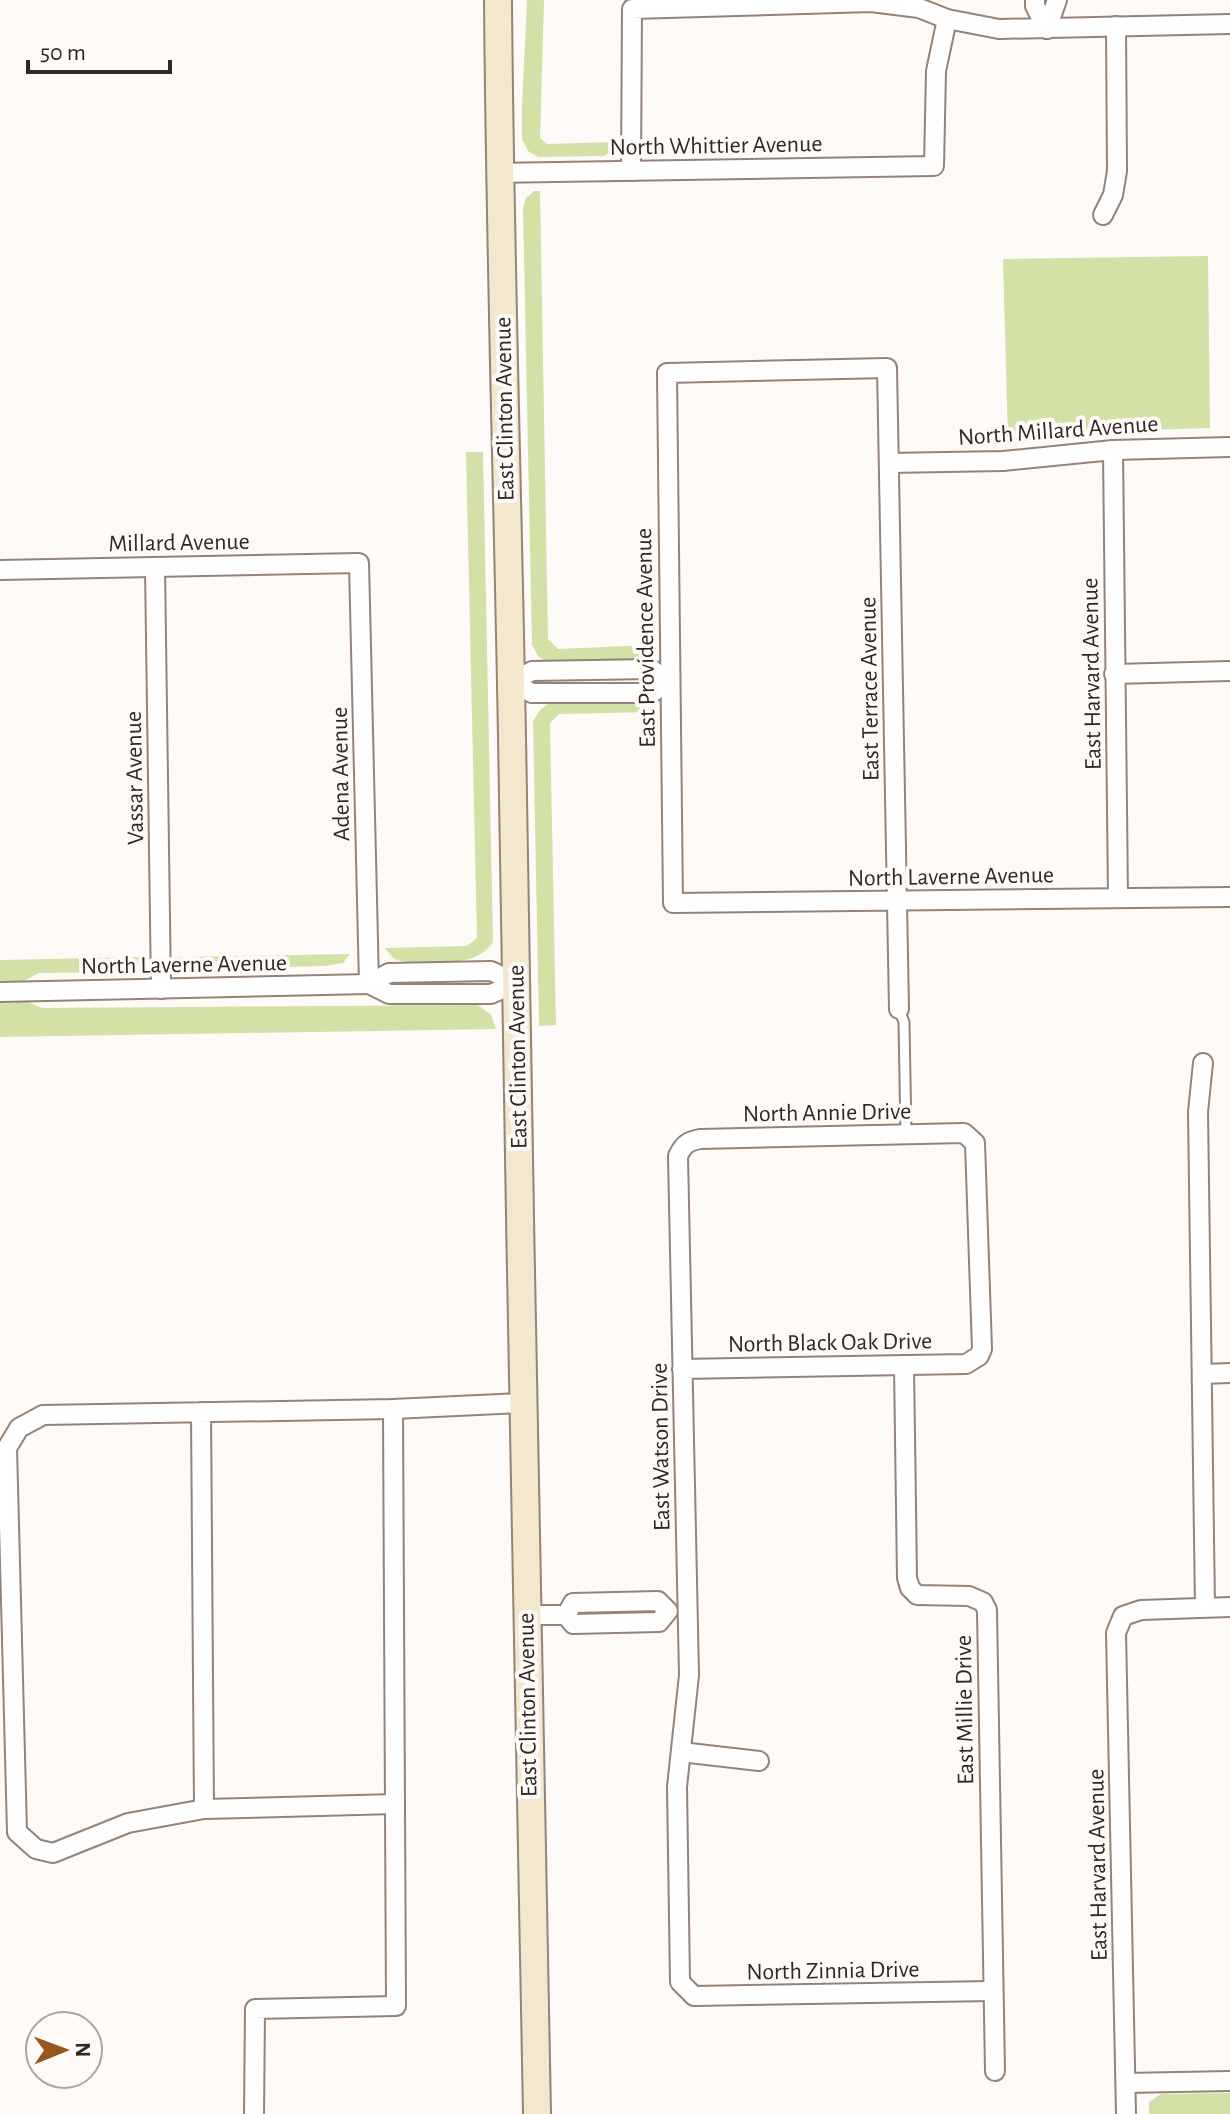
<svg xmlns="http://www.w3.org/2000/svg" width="1230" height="2114" viewBox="0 0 1230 2114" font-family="'Alegreya Sans',sans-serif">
	<rect width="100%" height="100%" fill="#fefaf7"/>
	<!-- green -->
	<g fill="#d3e1a7">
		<polygon points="527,0 544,0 540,138 547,144 614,142 613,150 604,156 538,157 528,151 522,139 522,105"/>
		<polygon points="534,191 540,191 548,639 558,649 652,645 650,655 641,660 546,662 538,656 532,645 523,209 526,198"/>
		<polygon points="1208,256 1210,428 1123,431 1008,443 1003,259"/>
		<path d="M466,452H483L493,942C476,969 434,961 405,962L394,959L385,948L467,946L477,938Z"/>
		<polygon points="644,702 652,706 653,712 559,714 550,723 556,1025 539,1026 533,721 540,710 548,704"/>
		<polygon points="350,954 343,963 325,966 194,969 181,965 177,957"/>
		<polygon points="143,957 139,966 130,972 39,973 24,981 0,981 0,960"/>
		<polygon points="23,1000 42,1008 478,1005 491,1015 496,1029 0,1037 0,1001"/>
		<polygon points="1230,2093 1230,2114 1149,2114 1149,2102 1161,2094"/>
	</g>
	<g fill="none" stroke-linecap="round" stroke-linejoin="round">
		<!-- lane casing -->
		<g stroke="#948376" stroke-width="13">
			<polyline id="lane" points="899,1009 904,1022 906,1135"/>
		</g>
		<!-- street casing -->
		<g stroke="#948376" stroke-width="22">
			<g id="street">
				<polyline points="1035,0 1035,6 1047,29"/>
				<polyline points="1047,29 1057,0"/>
				<polyline points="631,171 632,9 871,2 919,8 947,19 999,29 1230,24"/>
				<polyline points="499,173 934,166 936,71 947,19"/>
				<polyline points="1103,215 1113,195 1117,171 1116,26"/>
				<polyline points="1113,450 1118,898"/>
				<polyline points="889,463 1003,461 1113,450 1230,447"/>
				<polyline points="155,567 161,989"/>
				<polyline points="0,570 359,563 369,984"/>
				<polygon points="651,669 669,681 652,693 532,693 511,683 532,671"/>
				<polyline points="1114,674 1230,671"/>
				<polyline points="369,984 389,994 491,994 516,983"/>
				<polyline points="0,992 369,984 389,973 491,971 516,983"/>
				<path d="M899,1009L887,368L667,373L673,903C858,901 1044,900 1230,897"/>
				<polyline points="1203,1063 1198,1112 1205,1607"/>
				<polyline points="904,1365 907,1578 910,1588 917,1595 969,1596 983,1602 987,1610 995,2071"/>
				<path d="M682,1369L966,1364L979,1356L982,1349L975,1143L964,1133L700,1139C688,1141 683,1145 678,1156L689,1675L677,1787L680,1982L694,1996L992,1991"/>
				<polyline points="1203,1374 1230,1373"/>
				<polyline points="201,1412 204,1809 128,1823 53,1853 36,1849 17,1832 7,1448 19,1428 43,1415 393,1409 523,1403"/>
				<polygon points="658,1601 668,1611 659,1622 573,1624 566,1615 573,1603"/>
				<polyline points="525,1615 566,1615"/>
				<polyline points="681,1752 759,1761"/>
				<polyline points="204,1809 395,1804"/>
				<polyline points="1126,2083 1230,2081"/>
				<polyline points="254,2114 255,2009 396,2006 393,1409"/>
				<polyline points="1126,2114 1116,1633 1123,1616 1141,1610 1230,1607"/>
			</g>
		</g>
		<!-- secondary casing -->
		<g stroke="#948376" stroke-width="30">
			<path id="secondary" d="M498,0C500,266 509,531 513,797C521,1236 526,1675 537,2114"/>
		</g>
		<!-- lane -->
		<use href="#lane" stroke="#fff" stroke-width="9"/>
		<!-- street -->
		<use href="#street" stroke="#fff" stroke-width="18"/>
		<!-- secondary -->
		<use href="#secondary" stroke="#f3e8ce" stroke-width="26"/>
	</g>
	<g text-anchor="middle" stroke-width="8" stroke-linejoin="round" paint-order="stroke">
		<!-- street labels -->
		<g font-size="24" fill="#2f2823" stroke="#fefaf7">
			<text transform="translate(716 145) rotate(-1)" y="8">North Whittier Avenue</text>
			<text transform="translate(504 409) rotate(-91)" y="8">East Clinton Avenue</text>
			<text transform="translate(1058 430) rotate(-4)" y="8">North Millard Avenue</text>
			<text transform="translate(179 542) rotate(-1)" y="8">Millard Avenue</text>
			<text transform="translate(645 638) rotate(-91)" y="8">East Providence Avenue</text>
			<text transform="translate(1091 674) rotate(-91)" y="8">East Harvard Avenue</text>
			<text transform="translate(869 689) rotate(-91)" y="8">East Terrace Avenue</text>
			<text transform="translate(340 774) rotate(-91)" y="8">Adena Avenue</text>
			<text transform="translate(134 778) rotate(-91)" y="8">Vassar Avenue</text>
			<text transform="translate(951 876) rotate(-1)" y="8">North Laverne Avenue</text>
			<text transform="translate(184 964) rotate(-1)" y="8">North Laverne Avenue</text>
			<text transform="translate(517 1057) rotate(-91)" y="8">East Clinton Avenue</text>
			<text transform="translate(827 1112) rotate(-1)" y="8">North Annie Drive</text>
			<text transform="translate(830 1342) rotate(-1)" y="8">North Black Oak Drive</text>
			<text transform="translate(660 1447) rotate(-91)" y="8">East Watson Drive</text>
			<text transform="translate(527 1705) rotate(-91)" y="8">East Clinton Avenue</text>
			<text transform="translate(964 1710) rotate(-91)" y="8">East Millie Drive</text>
			<text transform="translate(1097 1865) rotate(-91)" y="8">East Harvard Avenue</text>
			<text transform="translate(833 1970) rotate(-1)" y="8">North Zinnia Drive</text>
		</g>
	</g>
	<!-- north arrow -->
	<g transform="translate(64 2050) rotate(89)"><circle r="38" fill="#fefaf7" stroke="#aba6a2" stroke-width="2"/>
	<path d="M0-6L14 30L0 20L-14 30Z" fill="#965620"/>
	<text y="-12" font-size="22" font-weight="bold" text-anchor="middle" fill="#2f2823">N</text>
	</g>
	<!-- scale -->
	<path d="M28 60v12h142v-12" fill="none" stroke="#2f2823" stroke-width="4"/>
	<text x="40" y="60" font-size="24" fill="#2f2823" stroke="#fefaf7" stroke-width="6" paint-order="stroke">50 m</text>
</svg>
